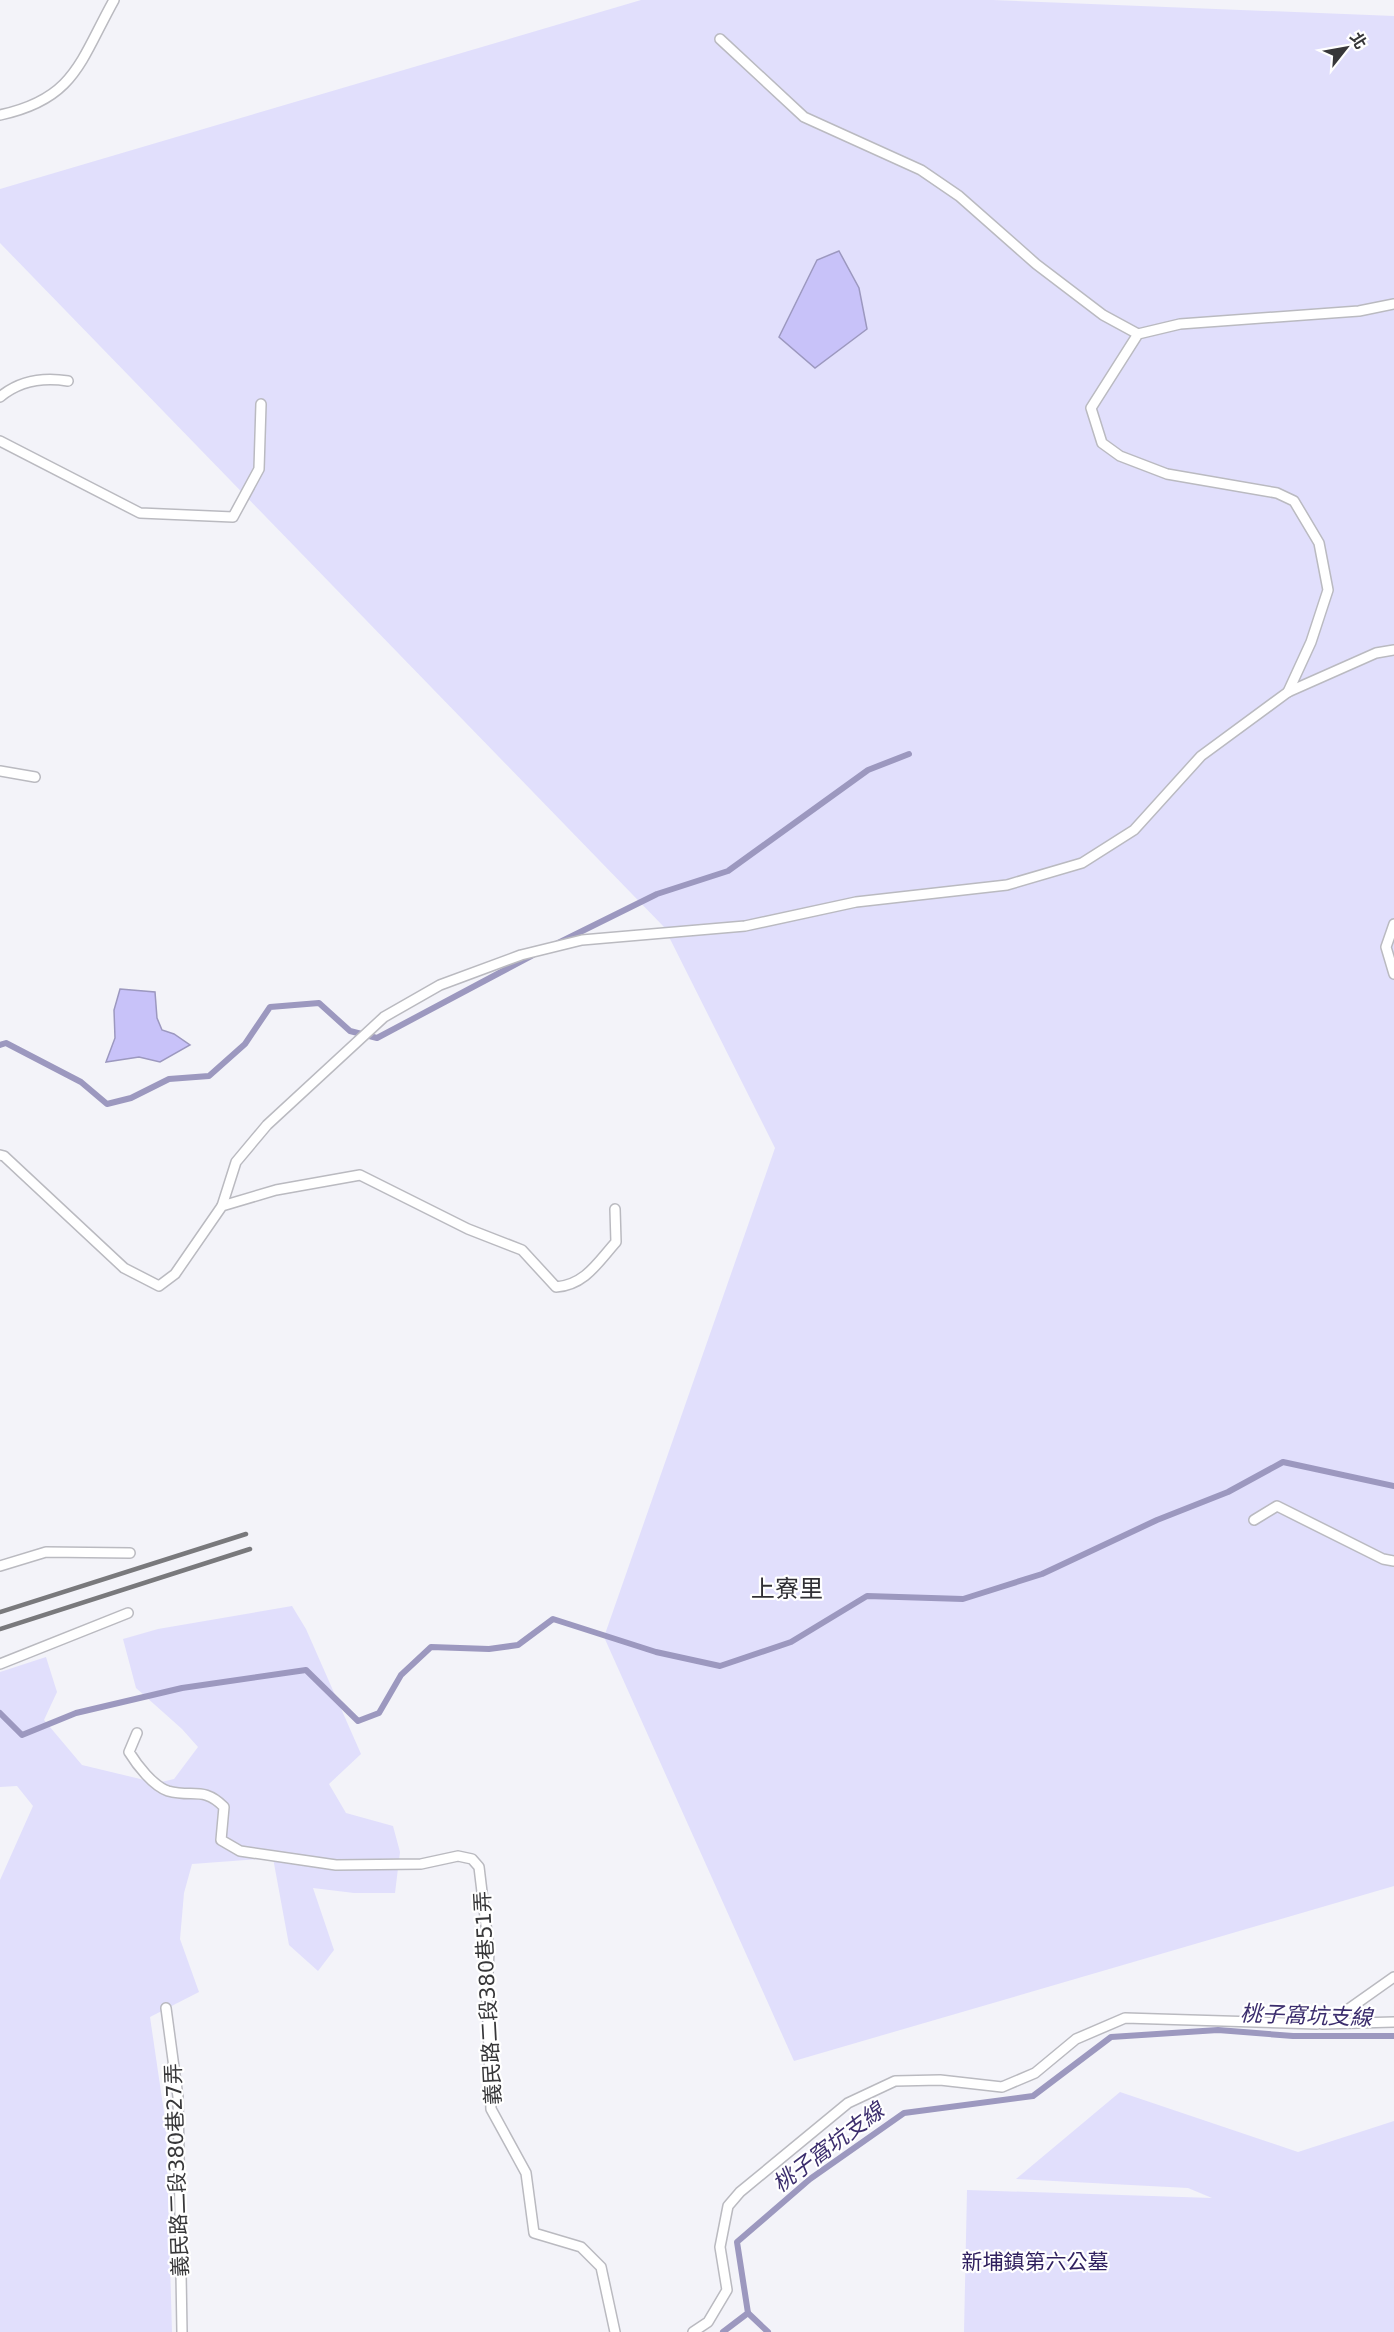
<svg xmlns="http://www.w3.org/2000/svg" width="1394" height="2332" viewBox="0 0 1394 2332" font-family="'DejaVu Sans','Noto Sans TC',sans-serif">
	<rect width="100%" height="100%" fill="#f3f3f9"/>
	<!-- green -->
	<g fill="#e1dffc">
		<polygon points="641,0 993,0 1394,16 1394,1886 794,2061 604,1637 775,1148 664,927 0,243 0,189"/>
		<polygon points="292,1606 306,1629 361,1754 329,1784 346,1813 393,1826 400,1852 395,1893 354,1893 313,1888 334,1950 318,1971 289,1945 273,1858 192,1864 184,1893 180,1939 199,1992 150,2017 166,2126 172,2332 0,2332 0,1880 33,1806 17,1786 0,1787 0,1672 46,1657 57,1692 44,1720 82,1765 157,1783 174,1779 198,1747 182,1729 136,1688 123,1639 158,1629"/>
		<polygon points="1120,2092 1298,2152 1394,2121 1394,2332 964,2332 967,2190 1212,2198 1188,2188 1016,2179"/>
	</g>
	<!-- water -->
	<g fill="#c8c2f9" stroke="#9c98bf" stroke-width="1.5">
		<polygon points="839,251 859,288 867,329 815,368 779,337 817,260"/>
		<polygon points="120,989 155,992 157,1018 162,1030 174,1034 190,1045 160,1062 139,1057 106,1062 115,1038 114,1010"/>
	</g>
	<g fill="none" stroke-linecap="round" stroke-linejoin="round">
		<!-- stream -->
		<g stroke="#9c98bf" stroke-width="6">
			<polyline points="558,943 657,894 728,871 868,770 909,754"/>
			<polyline points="0,1045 6,1043 81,1082 107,1104 131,1098 169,1079 209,1076 245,1044 270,1007 319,1003 350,1031 377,1038 533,955"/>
			<polyline points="0,1713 22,1735 76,1713 182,1688 306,1670 358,1721 379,1713 401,1675 431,1647 489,1649 518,1645 553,1619 656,1652 720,1666 791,1642 867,1596 963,1599 1042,1574 1157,1520 1228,1492 1283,1462 1394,1486"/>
			<polyline points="748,2313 768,2332"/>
			<polyline points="723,2332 748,2313 737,2242 810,2179 904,2113 1033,2096 1111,2037 1218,2030 1293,2036 1394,2036"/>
		</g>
		<!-- service casing -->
		<g stroke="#babac0" stroke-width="12">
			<g id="service">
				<polyline points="720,39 804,117 921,170 959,196 1036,264 1103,315 1138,334"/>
				<path d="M0,115C75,99 80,61 114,0"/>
				<path d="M0,397C19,381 43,377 68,381"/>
				<polyline points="0,441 140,513 233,517 259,469 261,404"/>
				<polyline points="1288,692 1311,642 1328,590 1319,543 1294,501 1277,493 1167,474 1120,456 1102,443 1091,408 1138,334 1180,324 1359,311 1394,304"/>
				<polyline points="0,771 35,777"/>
				<polyline points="1394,924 1386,947 1394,974"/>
				<path d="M0,1155L4,1156L124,1268L159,1286L175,1274L222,1206L276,1190L360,1175L468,1229L522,1250L556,1287C585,1285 598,1262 616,1242L615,1209"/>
				<polyline points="222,1206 236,1162 267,1125 384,1017 440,985 521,955 582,940 745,926 856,902 1007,885 1082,863 1134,830 1201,756 1288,692 1376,653 1394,650"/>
				<polyline points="1254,1520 1277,1506 1383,1559 1394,1561"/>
				<polyline points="0,1566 46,1552 130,1553"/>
				<polyline points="0,1664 128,1613"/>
				<path d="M137,1733L129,1752C137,1765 153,1786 168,1791C193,1798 203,1786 224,1807L221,1840L240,1851L336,1865L421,1864L458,1856L472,1859L479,1867L489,1950L487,1996L491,2109L526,2173L534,2233L581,2247L601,2267L615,2332"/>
				<polyline points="166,2008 178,2097 182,2332"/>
				<polyline points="1322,2024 1394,2022"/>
				<polyline points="693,2332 708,2322 727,2290 720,2247 728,2206 740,2192 848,2103 895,2081 940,2080 1002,2087 1035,2073 1076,2039 1125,2018 1317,2024 1343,2013 1394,1977"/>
			</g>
		</g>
		<!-- service -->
		<use href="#service" stroke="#fff" stroke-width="9"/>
		<!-- rail -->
		<g stroke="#79797c" stroke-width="4.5">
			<polyline points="0,1612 246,1534"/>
			<polyline points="0,1629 250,1549"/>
		</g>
	</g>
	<g text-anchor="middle" stroke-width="4.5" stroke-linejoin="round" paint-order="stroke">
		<!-- street labels -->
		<g font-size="21" fill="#373739" stroke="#fff">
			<text transform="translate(488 1998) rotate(-93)" y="7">義民路二段380巷51弄</text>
			<text transform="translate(177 2170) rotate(-92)" y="7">義民路二段380巷27弄</text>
		</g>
		<!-- park labels -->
		<g font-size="21" fill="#30205f" stroke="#fff">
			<text x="1035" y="2269">新埔鎮第六公墓</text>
		</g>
		<!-- water labels -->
		<g font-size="22" font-style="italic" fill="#3b2d6d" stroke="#fff">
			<text transform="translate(1306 2015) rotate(2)" y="8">桃子窩坑支線</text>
			<text transform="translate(828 2147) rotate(-37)" y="8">桃子窩坑支線</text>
		</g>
		<!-- quarter labels -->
		<g font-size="24" fill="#313035" stroke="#fff">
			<text x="787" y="1597">上寮里</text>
		</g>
	</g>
	<!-- north arrow -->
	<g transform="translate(1346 48) rotate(59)" stroke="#ffffff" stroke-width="4.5" paint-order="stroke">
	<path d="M0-4.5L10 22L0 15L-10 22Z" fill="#373739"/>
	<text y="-9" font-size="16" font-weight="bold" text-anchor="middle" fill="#373739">北</text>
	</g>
</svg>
